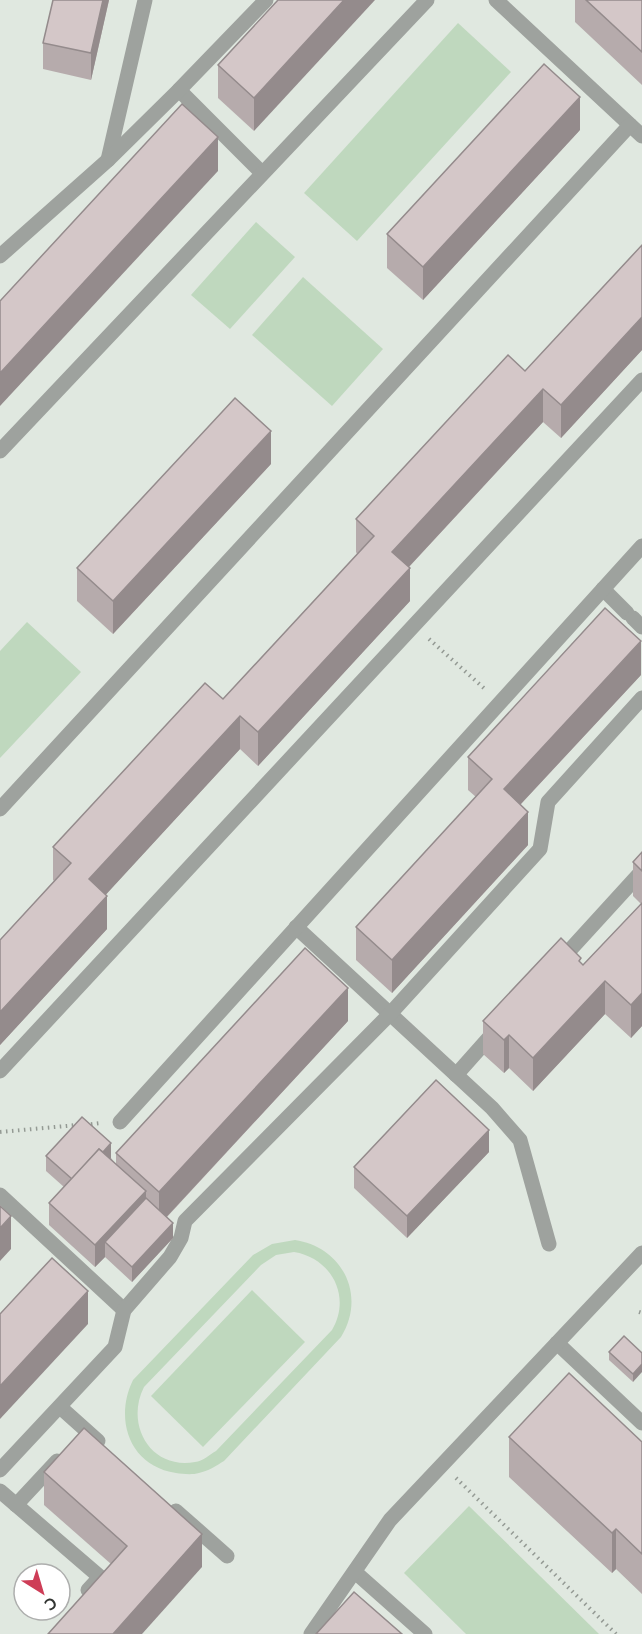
<svg xmlns="http://www.w3.org/2000/svg" width="642" height="1634" viewBox="0 0 642 1634" font-family="Mulish,sans-serif">
	<rect width="100%" height="100%" fill="#e0e8e0"/>
	<!-- park -->
	<g fill="#bfd8be" fill-rule="evenodd">
		<polygon points="458,23 511,72 357,241 304,193"/>
		<polygon points="256,222 295,257 230,329 191,295"/>
		<polygon points="303,277 383,349 332,406 252,335"/>
		<polygon points="27,622 81,672 0,758 0,651"/>
		<path d="M295,1240C342,1247 367,1295 341,1337L224,1461C216,1466 208,1471 199,1473C192,1475 183,1474 176,1473C129,1466 114,1419 133,1380L253,1255L272,1244ZM294,1252C331,1258 352,1296 332,1330L216,1451C209,1455 203,1461 195,1462C150,1470 125,1424 144,1387L261,1265L276,1255Z"/>
		<polygon points="252,1290 305,1342 203,1447 151,1396"/>
		<polygon points="469,1506 599,1634 466,1634 404,1573"/>
	</g>
	<g fill="none" stroke-linecap="round" stroke-linejoin="round">
		<!-- path -->
		<g stroke="#949a94" stroke-width="4" stroke-dasharray="1.5 4.5" stroke-linecap="butt">
			<polyline points="429,639 486,690"/>
			<polyline points="85,1125 101,1123"/>
			<polyline points="0,1132 77,1125"/>
			<polyline points="639,1312 642,1313"/>
			<polyline points="456,1478 616,1634"/>
		</g>
		<!-- lane -->
		<g stroke="#9ea29e" stroke-width="15">
			<polyline points="496,0 642,136"/>
			<polyline points="179,90 262,173"/>
			<polyline points="108,160 145,0"/>
			<polyline points="0,256 108,160 179,90 266,0"/>
			<polyline points="0,451 427,0"/>
			<polyline points="603,589 627,613"/>
			<polyline points="633,618 642,627"/>
			<polyline points="0,809 630,125"/>
			<polyline points="296,927 492,1108 520,1140 549,1244"/>
			<polyline points="559,962 642,871"/>
			<polyline points="0,1071 642,380"/>
			<polyline points="456,1075 496,1030"/>
			<polyline points="120,1122 642,546"/>
			<polyline points="0,1195 124,1310"/>
			<polyline points="557,1343 642,1423"/>
			<polyline points="60,1407 98,1441"/>
			<polyline points="0,1470 115,1347 124,1310 170,1257 181,1238 185,1221 389,1015 540,849 548,802 642,698"/>
			<polyline points="0,1491 100,1577 88,1590"/>
			<polyline points="16,1505 57,1461"/>
			<polyline points="176,1511 227,1556"/>
			<polyline points="355,1572 425,1634"/>
			<polyline points="311,1634 390,1520 642,1253"/>
		</g>
	</g>
	<!-- wall -->
	<g fill="#b6abac">
		<polygon points="53,0 109,0 91,80 43,69 43,43"/>
		<polygon points="278,0 254,131 218,98 218,65"/>
		<polygon points="575,0 642,0 642,85 575,22"/>
		<polygon points="580,130 423,300 387,268 387,234"/>
		<polygon points="642,245 642,350 561,438 543,422 409,567 410,601 258,766 240,749 106,894 107,929 0,1045 0,940 54,881 53,880 53,847 223,699 357,554 356,552 356,519 525,371"/>
		<polygon points="271,464 113,634 77,601 77,568"/>
		<polygon points="641,675 521,804 528,845 392,993 356,960 356,927 476,797 468,790 468,757"/>
		<polygon points="642,852 642,1026 631,1038 605,1014 533,1091 509,1068 504,1073 483,1054 483,1021 581,963 583,965 641,904 633,896 633,862"/>
		<polygon points="348,1021 167,1217 173,1238 132,1282 105,1257 95,1267 49,1225 49,1203 64,1187 46,1171 46,1156 111,1158 116,1164 116,1153"/>
		<polygon points="489,1152 407,1238 354,1188 354,1167"/>
		<polygon points="609,1352 642,1353 633,1382 609,1360"/>
		<polygon points="509,1437 642,1442 642,1594 616,1569 612,1573 509,1477"/>
		<polygon points="44,1472 202,1567 111,1564 44,1505"/>
	</g>
	<!-- shaded-wall -->
	<g fill="#948b8c">
		<polygon points="103,0 109,0 91,80 91,53"/>
		<polygon points="344,0 375,0 254,131 254,98"/>
		<polygon points="580,97 580,130 423,300 423,267"/>
		<polygon points="218,137 218,171 0,406 0,373"/>
		<polygon points="642,317 642,350 561,438 561,405"/>
		<polygon points="543,389 543,422 392,585 392,552"/>
		<polygon points="271,431 271,464 113,634 113,601"/>
		<polygon points="410,568 410,601 258,766 258,732"/>
		<polygon points="641,641 641,675 504,822 504,789"/>
		<polygon points="240,716 240,749 89,913 89,879"/>
		<polygon points="528,812 528,845 392,993 392,960"/>
		<polygon points="107,896 107,929 0,1045 0,1012"/>
		<polygon points="605,981 605,1014 533,1091 533,1058"/>
		<polygon points="348,988 348,1021 159,1225 159,1192"/>
		<polygon points="642,993 642,1026 631,1038 631,1005"/>
		<polygon points="509,1035 509,1068 504,1073 504,1040"/>
		<polygon points="489,1130 489,1152 407,1238 407,1216"/>
		<polygon points="111,1143 111,1158 75,1197 75,1182"/>
		<polygon points="146,1191 146,1213 105,1242 105,1257 95,1267 95,1245"/>
		<polygon points="11,1216 11,1249 0,1261 0,1228"/>
		<polygon points="173,1223 173,1238 132,1282 132,1267"/>
		<polygon points="88,1291 88,1324 0,1419 0,1386"/>
		<polygon points="642,1364 642,1372 633,1382 633,1374"/>
		<polygon points="616,1529 616,1569 612,1573 612,1533"/>
		<polygon points="202,1534 202,1567 142,1634 113,1634"/>
	</g>
	<!-- building -->
	<g fill="#d4c7c8" stroke="#948b8c" stroke-width="1.5">
		<polygon points="53,0 103,0 91,53 43,43"/>
		<polygon points="278,0 344,0 254,98 218,65"/>
		<polygon points="586,0 642,0 642,52"/>
		<polygon points="544,64 580,97 423,267 387,234"/>
		<polygon points="182,104 218,137 0,373 0,301"/>
		<polygon points="642,245 642,317 561,405 543,389 392,552 410,568 258,732 240,716 89,879 107,896 0,1012 0,940 71,863 53,847 205,683 223,699 374,536 356,519 508,355 525,371"/>
		<polygon points="235,398 271,431 113,601 77,568"/>
		<polygon points="605,608 641,641 504,789 528,812 392,960 356,927 492,779 468,757"/>
		<polygon points="642,852 642,871 633,862"/>
		<polygon points="642,903 642,993 631,1005 605,981 533,1058 509,1035 504,1040 483,1021 561,938 581,958 579,961 583,965"/>
		<polygon points="305,948 348,988 159,1192 116,1153"/>
		<polygon points="436,1080 489,1130 407,1216 354,1167"/>
		<polygon points="82,1117 111,1143 103,1152 99,1149 72,1179 46,1156"/>
		<polygon points="99,1149 146,1191 95,1245 49,1203"/>
		<polygon points="146,1198 173,1223 132,1267 105,1242"/>
		<polygon points="0,1206 11,1216 0,1228"/>
		<polygon points="52,1258 88,1291 0,1386 0,1314"/>
		<polygon points="624,1336 642,1353 642,1364 633,1374 609,1352"/>
		<polygon points="569,1373 642,1442 642,1554 616,1529 612,1533 509,1437"/>
		<polygon points="84,1428 202,1534 113,1634 48,1634 127,1546 44,1472"/>
		<polygon points="354,1592 402,1634 316,1634"/>
	</g>
	<!-- north arrow -->
	<g transform="translate(42 1592) rotate(143)"><circle r="28" fill="#ffffff" stroke="#adaead" stroke-width="1.5"/>
	<path d="M0-4.5L10 22L0 15L-10 22Z" fill="#ce3d57"/>
	<text y="-9" font-size="16" font-weight="bold" text-anchor="middle" fill="#323532">С</text>
	</g>
</svg>
